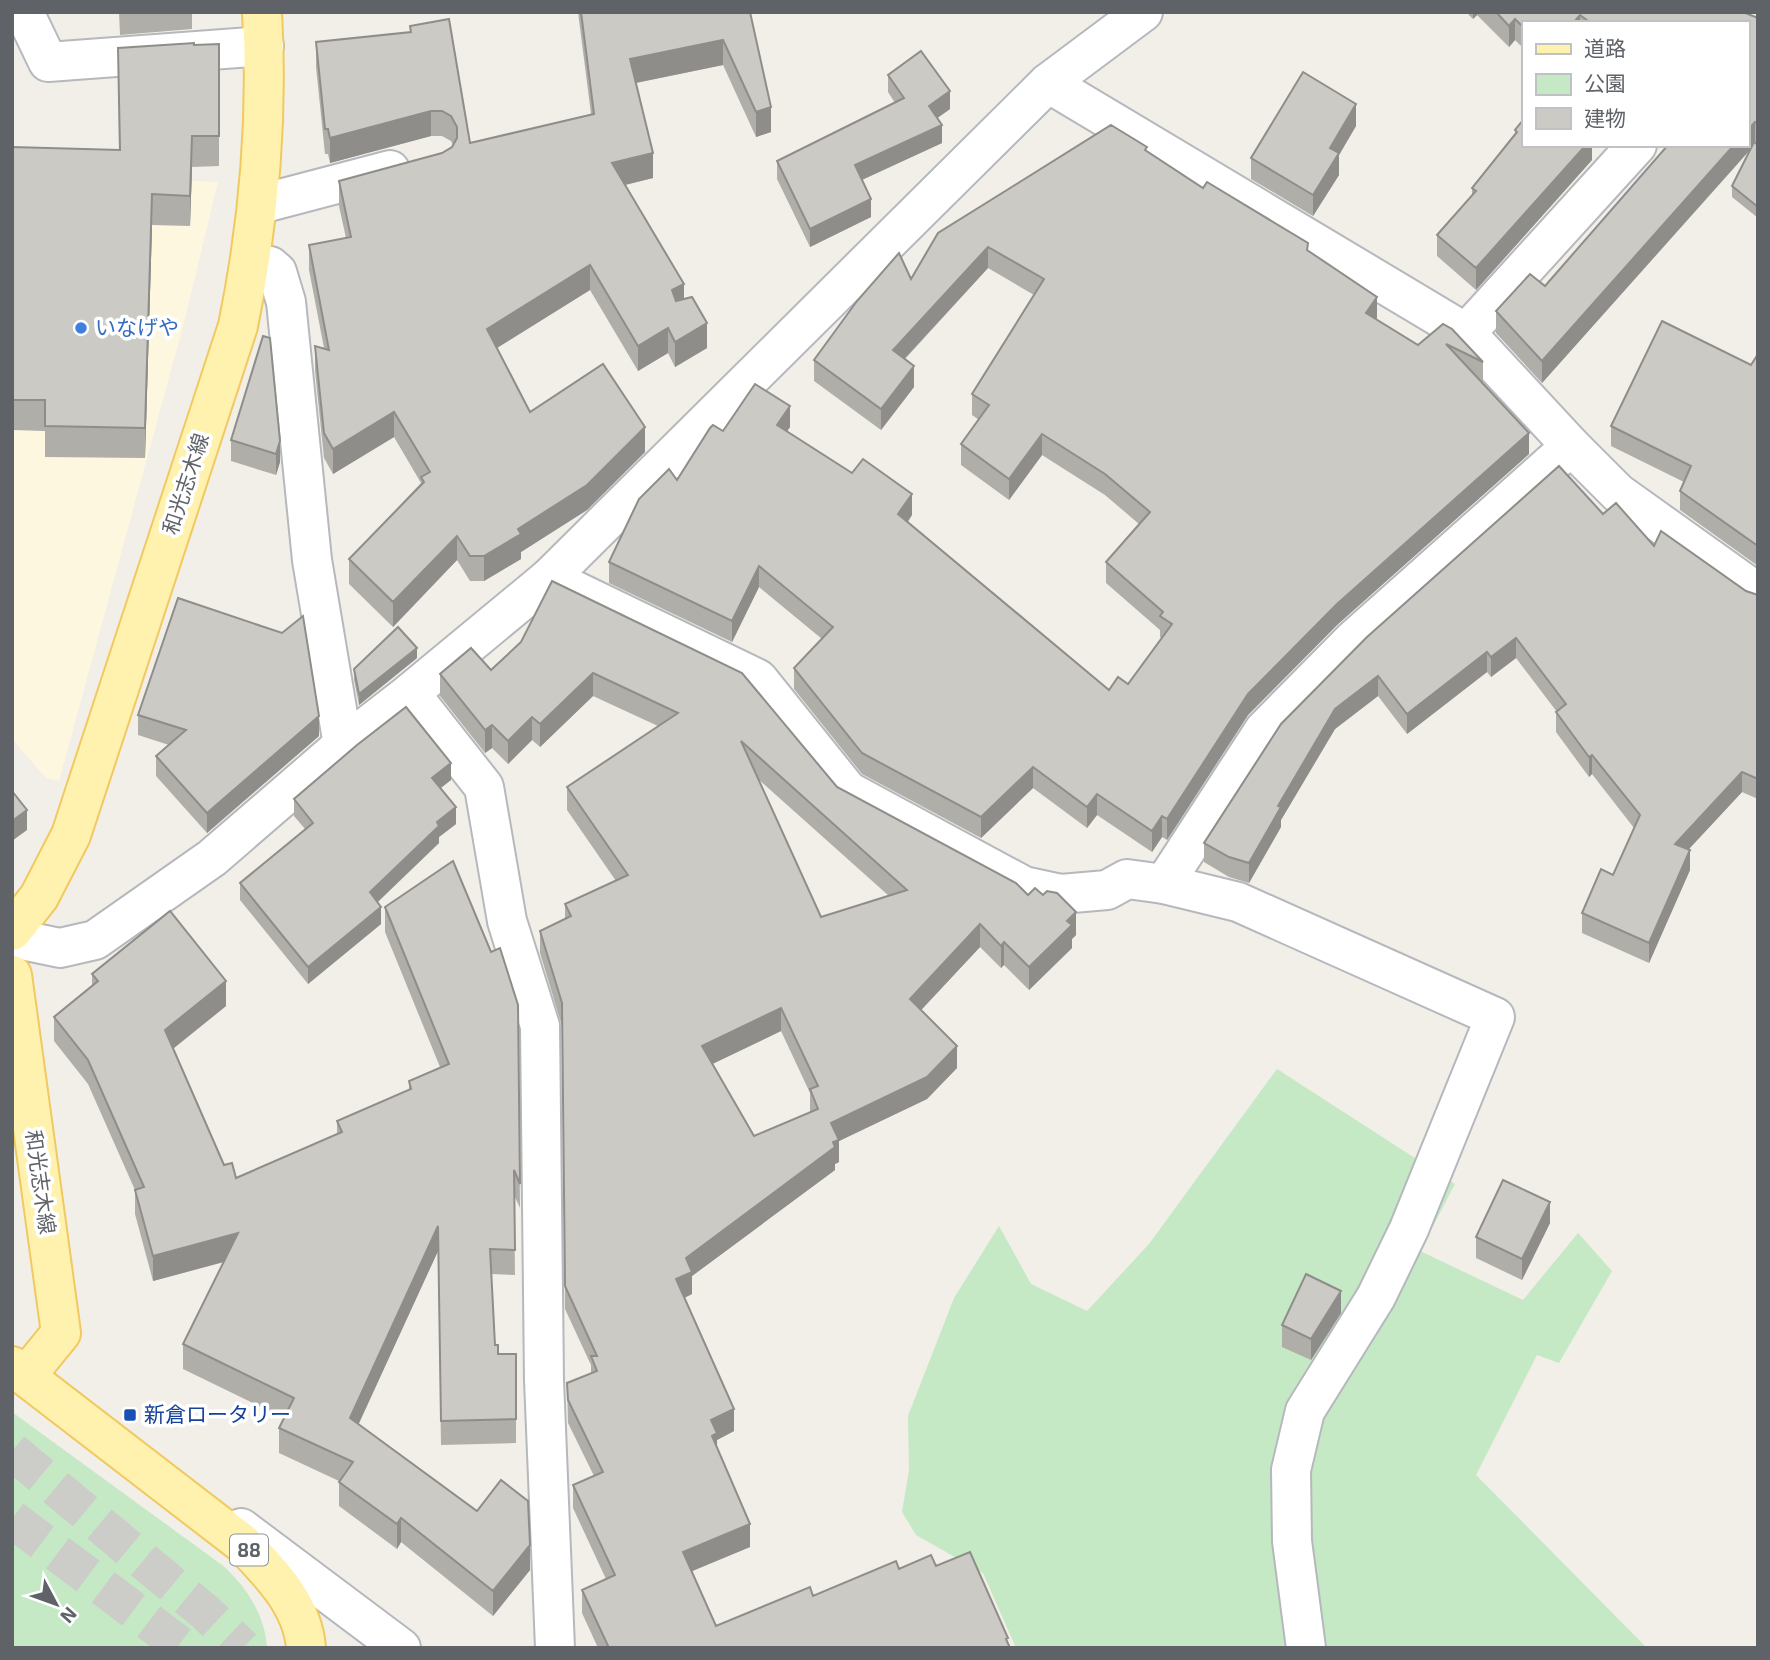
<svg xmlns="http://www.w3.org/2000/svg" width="1770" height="1660" viewBox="0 0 1770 1660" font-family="'Exo 2','Noto Sans JP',sans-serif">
	<rect width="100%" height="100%" fill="#f1efe8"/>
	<!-- commercial -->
	<polygon fill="#fef7e0" points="12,173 218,182 183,326 59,781 46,778 12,739"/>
	<!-- green -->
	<g fill="#c5e8c5">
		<polygon points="1277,1069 1455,1184 1420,1251 1523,1300 1578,1233 1612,1271 1559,1363 1537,1355 1476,1475 1647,1648 1016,1648 983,1573 916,1535 902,1512 909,1470 908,1416 954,1298 999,1226 1031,1284 1087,1311 1149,1244"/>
		<path d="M12,1412L222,1565C246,1586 265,1615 267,1648H12Z"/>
	</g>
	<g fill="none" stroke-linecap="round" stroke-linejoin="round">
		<!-- highway-tunnel -->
		<g stroke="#ccccc8" stroke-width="38" stroke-dasharray="38 19" stroke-linecap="butt">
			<polyline points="12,1451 205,1612 243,1648"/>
			<polyline points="12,1519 184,1648"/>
		</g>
		<!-- minor casing -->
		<g stroke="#b5b8bc" stroke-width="42">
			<g id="minor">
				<polyline points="24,12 48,62 264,46"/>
				<polyline points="1048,83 1466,333 1571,446 1618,493 1758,593"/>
				<polyline points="257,205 390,170"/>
				<polyline points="250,266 270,266 277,272 286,302 312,560 343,745"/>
				<polyline points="1466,333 1637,145"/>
				<polyline points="549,578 758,679 848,791 1024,886 1061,894 1107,890 1127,879 1164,884 1238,902 1495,1017 1409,1229 1376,1297 1305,1411 1291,1470 1292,1541 1306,1648"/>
				<polyline points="410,693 484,787 507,921 540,1026 544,1380 555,1648"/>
				<polyline points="1164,884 1264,730 1352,641 1571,446"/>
				<polyline points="12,938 60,948 95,940 212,858 343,745 410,693 549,578 1048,83 1143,12"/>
				<polyline points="241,1528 401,1648"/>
			</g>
		</g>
		<!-- major casing -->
		<g stroke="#f2c960" stroke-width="42">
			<g id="major">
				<path d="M12,931L39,897L71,835L238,326C259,223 268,117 262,12"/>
				<polyline points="12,975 61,1333 26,1376"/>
				<path d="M12,1366L242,1543C270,1572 303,1605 306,1648"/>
			</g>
		</g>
		<!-- minor -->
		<use href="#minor" stroke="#fff" stroke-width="38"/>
		<!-- major -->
		<use href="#major" stroke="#fff2af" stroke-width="38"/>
	</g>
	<!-- wall -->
	<g fill="#afaea9" fill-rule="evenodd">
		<polygon points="119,12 192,12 192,29 120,35"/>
		<polygon points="578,12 750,12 771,132 756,137 723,65 636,83 653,178 625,185 684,299 707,348 675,367 668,353 638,371 590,290 497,348 530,412 645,452 587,510 521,552 521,559 484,581 470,581 457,560 393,627 349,584 349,559 421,483 394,437 333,474 324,458 315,371 315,346 324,348 309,270 309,245 346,238 339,206 339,181 442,153 452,147 453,145 451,141 442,136 431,136 330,163 328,154 325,154 316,67 316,42 410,32 410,26 470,143 591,114"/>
		<polygon points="1466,12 1743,12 1758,18 1758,218 1732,197 1732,186 1751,149 1542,383 1496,333 1496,311 1545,286 1747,145 1747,23 1523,23 1523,48 1515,40 1509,47 1477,15 1473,19"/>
		<polygon points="219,44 219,166 192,167 190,226 152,225 145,458 45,457 45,431 12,430 12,147 119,150 118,48"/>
		<polygon points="888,75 950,109 937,118 942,143 862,180 871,217 810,247 777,179 777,161 895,103 888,92"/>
		<polygon points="1356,126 1339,155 1339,175 1313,216 1251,179 1251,158"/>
		<polygon points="1515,130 1592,145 1592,160 1476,290 1437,256 1437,235 1472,196 1472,188 1515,135"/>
		<polygon points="1147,151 1203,188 1308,250 1376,319 1418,345 1443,324 1483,362 1483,383 1529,454 1337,625 1248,715 1167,840 1162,837 1152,852 1097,815 1087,828 1033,788 981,838 862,774 794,689 794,668 822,639 759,587 732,642 609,583 609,562 677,480 723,431 790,427 787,431 912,515 908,522 1109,690 1128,684 1162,638 1160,637 1160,630 1106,583 1106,562 1139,524 1105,495 1042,455 1009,500 961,465 961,444 979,420 972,415 972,394 1034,295 988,268 905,359 914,387 881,430 814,381 814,360 911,279"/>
		<polygon points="263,336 280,462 276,475 231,461 231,440"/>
		<polygon points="1758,354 1758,566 1680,510 1680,491 1684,482 1611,446 1611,426 1751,365"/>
		<polygon points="1603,514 1654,546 1746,591 1758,595 1758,799 1742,792 1688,850 1690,870 1649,963 1582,933 1582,913 1613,875 1634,828 1592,774 1589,777 1556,732 1556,712 1557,712 1516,658 1491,677 1487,672 1407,734 1378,696 1335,729 1281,820 1281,827 1249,883 1229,877 1204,862 1204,843 1281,724"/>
		<path d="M552,581L837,787L1028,895L1076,935L1072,939V948L1029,990L1004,965L1001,968L980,947L921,1010L957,1068L927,1099L839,1141V1162L835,1164V1170L692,1276V1294L684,1298L734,1431L717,1440V1446L750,1547L691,1571L716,1626L899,1569L936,1566L1008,1643L1010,1648H598L582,1613V1590L606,1579L573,1508V1485L594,1476L568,1423L567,1383L591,1373V1365L565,1309L562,1026L540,953V931L565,919V904L616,881L567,810V787L658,726L593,696L540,747L532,740L508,764L492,748L485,753L440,696V674L491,670L521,642ZM758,779L889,896L821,917ZM781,1031L810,1093V1112L754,1136L712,1064Z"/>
		<polygon points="417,658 359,705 354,680 354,669"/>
		<polygon points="138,715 319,736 207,833 156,776 156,756 169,745 138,735"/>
		<polygon points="451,780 440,788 456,824 439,837 439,843 378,902 381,924 308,984 240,900 240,883 305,829 294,816 294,799"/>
		<polygon points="385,907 491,952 518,1005 520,1208 514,1195 515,1275 491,1274 495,1345 498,1354 516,1354 516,1443 441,1445 438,1251 358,1424 530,1570 493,1616 401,1542 397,1549 339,1506 339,1481 279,1453 279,1428 284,1418 183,1369 183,1344 224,1262 153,1281 135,1214 135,1190 88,1084 54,1041 54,1017 92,986 92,974 226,1006 173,1049 224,1165 236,1178 337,1134 337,1121 409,1090 409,1081 440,1067 385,932"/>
		<polygon points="1550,1223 1522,1280 1476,1258 1476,1237"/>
		<polygon points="1341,1313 1311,1360 1282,1347 1282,1325"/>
	</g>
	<!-- shaded-wall -->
	<g fill="#8f8d8a">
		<polygon points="1473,12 1477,12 1477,15 1473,19"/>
		<polygon points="1580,15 1580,23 1573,23"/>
		<polygon points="1515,19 1515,40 1509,47 1509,26"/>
		<polygon points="723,40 723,65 630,84 630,59"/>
		<polygon points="950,91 950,109 929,124 929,106"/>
		<polygon points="1356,104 1356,126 1339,155 1339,175 1313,216 1313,195 1330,148"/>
		<polygon points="771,107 771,132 756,137 756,112"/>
		<polygon points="431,111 431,136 330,163 330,138"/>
		<polygon points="1755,122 1755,144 1542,383 1542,361 1734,145 1747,145 1747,131"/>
		<polygon points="942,125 942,143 855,183 855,165"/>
		<polygon points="192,136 192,167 190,226 190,196"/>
		<polygon points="1586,145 1592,145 1592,160 1476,290 1476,268"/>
		<polygon points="653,153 653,178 612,188 612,163"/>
		<polygon points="152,194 152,225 145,458 145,428"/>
		<polygon points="871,199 871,217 810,247 810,229"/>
		<polygon points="988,247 988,268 893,371 893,350"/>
		<polygon points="590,265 590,290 487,354 487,329"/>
		<polygon points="684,284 684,309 672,314 672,290"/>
		<polygon points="1377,297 1377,318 1366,334 1366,313"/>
		<polygon points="707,323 707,348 675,367 675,342"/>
		<polygon points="668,328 668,353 638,371 638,346"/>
		<polygon points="914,366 914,387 881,430 881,409"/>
		<polygon points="790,406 790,427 777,446 777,425"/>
		<polygon points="394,412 394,437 333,474 333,449"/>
		<polygon points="645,427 645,452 587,510 521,552 521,559 484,581 484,556"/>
		<polygon points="1529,433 1529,454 1337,625 1248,715 1167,840 1167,819 1248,694 1337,604"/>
		<polygon points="1042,434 1042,455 1009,500 1009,479"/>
		<polygon points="280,441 280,462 276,475 276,454"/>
		<polygon points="912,494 912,515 898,535 898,514"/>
		<polygon points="457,536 457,560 393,627 393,602"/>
		<polygon points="759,566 759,587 732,642 732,621"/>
		<polygon points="1516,638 1516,658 1491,677 1491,657"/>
		<polygon points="417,648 417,658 359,705 359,694"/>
		<polygon points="1487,652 1487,672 1407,734 1407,714"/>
		<polygon points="593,673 593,696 540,747 540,724"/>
		<polygon points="1378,676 1378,696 1335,729 1281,820 1281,827 1249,883 1249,863 1278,806 1335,709"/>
		<polygon points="319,716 319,736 207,833 207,813"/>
		<polygon points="532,717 532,740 508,764 508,741"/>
		<polygon points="492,725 492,748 485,753 485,730"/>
		<polygon points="1592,755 1592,774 1589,777 1589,757"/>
		<polygon points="451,763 451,780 432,795 432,778"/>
		<polygon points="1033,767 1033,788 981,838 981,817"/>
		<polygon points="1742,772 1742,792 1675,864 1675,844"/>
		<polygon points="1097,794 1097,815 1087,828 1087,807"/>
		<polygon points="456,807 456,824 439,837 439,843 370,909 370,892 437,822"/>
		<polygon points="27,810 27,830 12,841 12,821"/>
		<polygon points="1162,816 1162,837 1152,852 1152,831"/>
		<polygon points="1690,850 1690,870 1649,963 1649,943"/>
		<polygon points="381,907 381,924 308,984 308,967"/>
		<polygon points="1076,912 1076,935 1072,939 1072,948 1029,990 1029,967"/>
		<polygon points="980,924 980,947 910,1022 910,999"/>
		<polygon points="1004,942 1004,965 1001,968 1001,946"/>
		<polygon points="226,981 226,1006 165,1055 165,1030"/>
		<polygon points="781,1008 781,1031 702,1069 702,1046"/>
		<polygon points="957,1046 957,1068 927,1099 839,1141 839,1162 835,1164 835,1170 692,1276 692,1294 676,1302 676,1279 686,1258 831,1123"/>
		<polygon points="1550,1202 1550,1223 1522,1280 1522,1259"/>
		<polygon points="438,1226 438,1251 350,1443 350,1418"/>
		<polygon points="238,1233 238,1258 153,1281 153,1256"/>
		<polygon points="1341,1291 1341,1313 1311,1360 1311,1339"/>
		<polygon points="734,1409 734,1431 717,1440 717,1456 712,1458 711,1420"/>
		<polygon points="401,1518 401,1542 397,1549 397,1524"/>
		<polygon points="750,1524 750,1547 683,1575 683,1552"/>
		<polygon points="530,1545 530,1570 493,1616 493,1591"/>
	</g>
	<!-- building -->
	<g fill="#cccac5" stroke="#8f8d8a" stroke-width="2" fill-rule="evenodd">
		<polygon points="581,12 750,12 771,107 756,112 723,40 630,59 653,153 612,163 684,284 672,290 676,301 692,297 707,323 675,342 668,328 638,346 590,265 487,329 530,412 603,364 645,427 587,485 518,529 521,534 484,556 470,556 457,536 393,602 349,559 424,482 421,477 430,472 394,412 333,449 324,433 315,346 329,350 309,245 351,237 339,181 442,153 452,147 457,138 457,127 451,116 442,111 431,111 330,138 328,129 325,129 316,42 411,32 410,26 449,19 470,143 594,114"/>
		<polygon points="1496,12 1743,12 1758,18 1758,123 1755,122 1747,131 1747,23 1591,23 1580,15 1573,23 1523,23 1523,27 1515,19 1509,26"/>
		<polygon points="194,43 194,45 219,44 219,136 192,136 190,196 152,194 145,428 45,426 45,400 12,400 12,147 120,150 118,48"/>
		<polygon points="921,51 950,91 929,106 942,125 855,165 871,199 810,229 777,161 904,98 888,75"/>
		<polygon points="1303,72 1356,104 1330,148 1339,153 1313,195 1251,158"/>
		<polygon points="1523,120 1523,145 1586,145 1476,268 1437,235 1476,191 1472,188 1517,132 1515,130"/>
		<polygon points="1111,125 1147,147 1145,150 1203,188 1207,182 1308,243 1307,250 1377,297 1366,313 1418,345 1443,324 1452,329 1483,362 1446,344 1529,433 1337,604 1248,694 1167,819 1162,816 1152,831 1097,794 1087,807 1033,767 981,817 862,753 794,668 833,627 759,566 732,621 609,562 639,499 669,469 677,480 710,428 713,425 723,431 755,384 790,406 777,425 852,473 863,459 912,494 898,514 1109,690 1118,677 1128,684 1172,624 1160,616 1163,612 1106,562 1150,512 1105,474 1042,434 1009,479 961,444 989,405 972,394 1044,279 988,247 893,350 914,366 881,409 814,360 857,301 899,253 911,279 938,233"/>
		<polygon points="1754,142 1758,145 1758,207 1732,186"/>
		<polygon points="1668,145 1734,145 1542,361 1496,311 1530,274 1545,286"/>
		<polygon points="1662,321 1751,365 1758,354 1758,546 1680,491 1691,466 1611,426"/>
		<polygon points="263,336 270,338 280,441 276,454 231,440"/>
		<polygon points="1559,466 1603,514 1616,503 1654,546 1661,531 1746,591 1758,595 1758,779 1742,772 1675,844 1690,850 1649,943 1582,913 1601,869 1613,875 1640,815 1592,755 1589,757 1556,712 1566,704 1516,638 1491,657 1487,652 1407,714 1378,676 1335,709 1278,806 1281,807 1249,863 1229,857 1204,843 1281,724 1367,637"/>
		<path d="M552,581L742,673L837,787L1016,883L1028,895L1035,888L1043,895L1047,891L1057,893L1076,912L1067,921L1072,925L1029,967L1004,942L1001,946L980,924L910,999L957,1046L927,1077L831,1123L839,1140L833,1142L835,1147L686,1258L692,1272L676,1279L734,1409L711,1420L717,1433L712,1436L750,1524L683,1552L716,1626L810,1587L813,1596L896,1561L899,1569L931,1555L936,1566L970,1552L1008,1638L1006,1639L1010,1648H609L582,1590L615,1575L573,1485L603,1472L568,1400L567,1383L597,1371L591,1356H597L565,1286L562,1003L540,931L571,916L565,904L628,875L567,787L678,713L593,673L540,724L532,717L508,741L492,725L485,730L440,674L471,648L491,670L521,642ZM741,741L907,890L821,917ZM781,1008L818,1086L810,1089L818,1109L754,1136L702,1046Z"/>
		<polygon points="178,598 282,633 303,616 319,716 207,813 156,756 186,730 138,715"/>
		<polygon points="398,627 417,648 359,694 354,669"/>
		<polygon points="406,707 451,763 432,778 456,807 437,822 439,826 370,892 381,907 308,967 240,883 313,823 294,799 357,745"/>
		<polygon points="12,791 27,810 12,821"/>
		<polygon points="453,861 491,952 500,948 518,1005 520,1184 514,1170 515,1250 490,1249 495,1345 498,1345 498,1354 516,1354 516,1419 441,1421 438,1226 350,1418 477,1511 501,1480 528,1501 530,1545 493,1591 401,1518 397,1524 339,1482 353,1462 279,1428 294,1398 183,1344 238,1233 153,1256 135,1190 144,1187 88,1060 54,1017 98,981 92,974 170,911 226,981 165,1030 224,1165 232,1163 236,1178 342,1132 337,1121 411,1089 409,1081 449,1064 385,907"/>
		<polygon points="1503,1180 1550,1202 1522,1259 1476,1237"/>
		<polygon points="1306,1274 1341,1291 1311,1339 1282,1325"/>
	</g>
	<!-- markers -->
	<circle fill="#3f7fe0" stroke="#fff" stroke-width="2.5" cx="81" cy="328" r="7"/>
	<rect fill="#1a4fb4" stroke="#fff" stroke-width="2.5" x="123" y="1408" width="14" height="14" rx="3.5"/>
	<g text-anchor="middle" stroke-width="7" stroke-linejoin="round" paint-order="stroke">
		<!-- shield labels -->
		<rect fill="#fff" stroke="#8f9295" stroke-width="2" x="230" y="1534.5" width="38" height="31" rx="5"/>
		<g font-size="19" font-weight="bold" fill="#5f6368">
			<text x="249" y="1557">88</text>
		</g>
		<!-- shop labels -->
		<g font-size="21" fill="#366cbe" stroke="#fff" text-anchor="start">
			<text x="95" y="335">いなげや</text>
		</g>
		<!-- street labels -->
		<g font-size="21" fill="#5f6368" stroke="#fff">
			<text transform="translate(186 484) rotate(-72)" y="7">和光志木線</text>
			<text transform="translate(40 1182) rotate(82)" y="7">和光志木線</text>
		</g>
		<!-- transit labels -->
		<g font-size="21" fill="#164399" stroke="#fff" text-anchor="start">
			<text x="144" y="1422">新倉ロータリー</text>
		</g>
	</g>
	<!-- border -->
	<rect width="1770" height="1660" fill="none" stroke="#5f6368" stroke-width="28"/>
	<!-- legend -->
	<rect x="1522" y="21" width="228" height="126" fill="#ffffff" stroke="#bfc1c3" stroke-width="2"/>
	<rect x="1536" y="44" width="35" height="10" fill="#fff2af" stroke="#bfc1c3" stroke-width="2"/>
	<text x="1584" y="56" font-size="21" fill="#5f6368">道路</text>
	<rect x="1536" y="74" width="35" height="21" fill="#c5e8c5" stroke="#bfc1c3" stroke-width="2"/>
	<text x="1584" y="91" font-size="21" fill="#5f6368">公園</text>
	<rect x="1536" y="108" width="35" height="21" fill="#cccac5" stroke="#bfc1c3" stroke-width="2"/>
	<text x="1584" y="126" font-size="21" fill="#5f6368">建物</text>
	<!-- north arrow -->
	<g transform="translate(56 1604) rotate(131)" stroke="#ffffff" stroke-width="5" paint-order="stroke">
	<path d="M0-5L12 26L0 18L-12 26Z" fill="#5f6368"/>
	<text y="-10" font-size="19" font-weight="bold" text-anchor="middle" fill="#5f6368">N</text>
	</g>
</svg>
